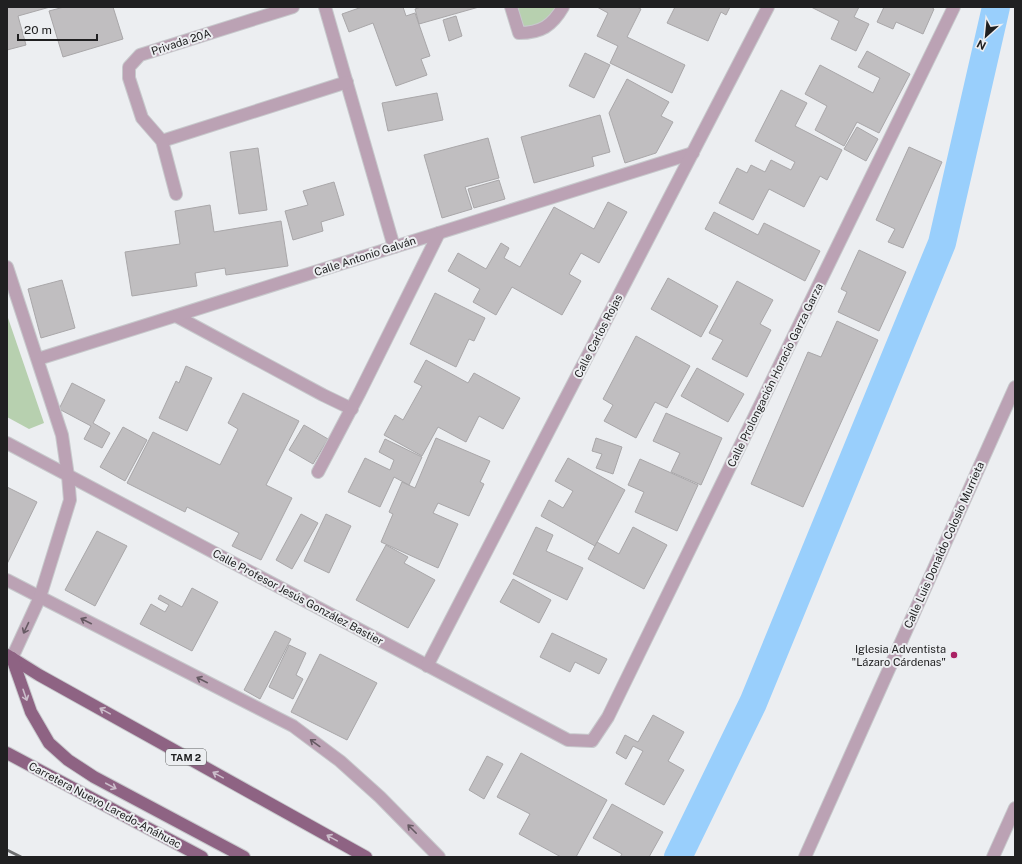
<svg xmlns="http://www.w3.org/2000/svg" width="1022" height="864" viewBox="0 0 1022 864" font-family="'Public Sans',sans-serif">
	<rect width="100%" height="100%" fill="#eceef1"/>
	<!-- green -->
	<g fill="#b7d0af">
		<polygon points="511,7 563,7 549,25 519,33"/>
		<polygon points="7,315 44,423 29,429 7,417"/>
	</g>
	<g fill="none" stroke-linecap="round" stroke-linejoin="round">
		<!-- canal -->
		<polyline stroke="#99cffc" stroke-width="28" points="678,857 753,703 942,243 996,7"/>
	</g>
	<!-- building -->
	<g fill="#c0bec0" stroke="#a9a7a9">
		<polygon points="7,7 50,7 18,16 26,45 7,50"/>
		<polygon points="64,7 113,7 123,39 63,57 49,11"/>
		<polygon points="362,7 403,7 406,16 415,13 430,56 421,59 427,75 396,86 373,23 349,32 342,14"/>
		<polygon points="421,7 479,7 419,24 415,9"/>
		<polygon points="597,7 637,7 641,9 627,37 685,65 672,93 610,63 618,46 597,36 608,13"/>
		<polygon points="675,7 730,7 726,15 721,12 708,41 667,23"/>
		<polygon points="811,7 859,7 854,17 869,24 856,51 831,39 839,21"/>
		<polygon points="884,7 931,7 934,9 923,34 896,22 893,29 877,22"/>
		<polygon points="456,16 462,36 449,41 443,20"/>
		<polygon points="867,51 910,74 879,133 857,122 844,146 815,130 827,106 805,94 820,65 873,93 880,78 858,67"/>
		<polygon points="585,53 610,65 594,98 569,86"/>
		<polygon points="627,79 669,102 661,116 673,122 656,153 625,163 609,113"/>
		<polygon points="781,90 807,103 795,126 842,150 827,180 820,176 804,207 769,189 753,220 719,203 737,168 747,173 751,165 765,172 771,160 791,170 795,162 755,141"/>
		<polygon points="437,93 443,120 388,131 382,103"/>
		<polygon points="600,115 610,152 592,157 594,166 534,183 521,137"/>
		<polygon points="857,127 878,139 866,161 844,149"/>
		<polygon points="488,138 499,178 465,187 472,209 442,218 424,155"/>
		<polygon points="909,147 942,162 903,248 888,242 895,229 876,220"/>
		<polygon points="258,148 267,210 239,214 230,152"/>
		<polygon points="499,180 505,199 474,208 468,189"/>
		<polygon points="334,182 344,215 321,222 323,231 293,240 285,211 308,205 303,191"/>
		<polygon points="608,202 627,212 599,263 581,253 569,274 581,281 562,315 512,287 496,315 473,302 480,289 448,271 458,253 486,269 501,243 509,248 504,258 520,267 554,207 594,229"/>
		<polygon points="210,205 214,232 281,221 288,266 226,275 225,268 195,273 197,286 132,296 125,252 180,244 175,211"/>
		<polygon points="714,212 758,235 764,223 820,251 805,281 705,229"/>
		<polygon points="859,250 906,272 879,331 838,312 847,292 841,289"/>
		<polygon points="668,278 718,306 701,337 651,309"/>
		<polygon points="62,280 75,328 41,338 28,289"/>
		<polygon points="737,281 773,300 760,324 771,330 747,377 712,359 723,340 709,333"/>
		<polygon points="435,293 485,318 474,341 469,339 456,367 410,344"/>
		<polygon points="837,321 878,340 803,507 751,484 808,352 821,357"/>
		<polygon points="636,336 690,366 667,408 655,402 636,438 604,421 613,405 603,399"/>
		<polygon points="426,360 468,383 474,373 520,398 503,429 479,416 466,442 438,427 422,456 384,435 395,415 403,420 422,386 414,382"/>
		<polygon points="186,366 212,378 187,431 159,418 176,381 179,383"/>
		<polygon points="697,368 744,394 728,422 681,396"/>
		<polygon points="72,383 105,400 93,423 110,433 102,448 84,439 91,426 59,409"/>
		<polygon points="243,393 299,421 266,485 292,498 261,560 232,546 239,533 187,507 185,512 127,483 153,432 220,465 238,429 228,423"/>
		<polygon points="666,413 722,438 701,485 671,472 680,453 653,441"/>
		<polygon points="304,425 328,439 313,464 289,450"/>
		<polygon points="123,427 147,440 125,481 100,467"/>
		<polygon points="436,438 490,461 480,482 484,484 469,516 438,503 433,513 458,524 438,568 381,542 393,514 389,512 402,482 415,488"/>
		<polygon points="596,438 622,447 613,474 596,468 602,454 592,451"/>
		<polygon points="385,439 422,457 409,485 394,477 380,507 348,492 365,458 390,470 394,460 379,452"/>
		<polygon points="568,458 625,490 595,546 541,516 549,500 563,508 573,491 555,481"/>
		<polygon points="640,459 698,485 677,531 635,512 644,492 628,485"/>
		<polygon points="7,487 37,502 7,564"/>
		<polygon points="301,514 318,523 292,569 276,560"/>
		<polygon points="326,514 351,526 329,573 304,561"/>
		<polygon points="536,527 553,535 546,551 583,568 567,600 513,574"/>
		<polygon points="633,527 667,545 644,589 588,559 597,542 619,554"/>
		<polygon points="97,531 127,546 95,606 65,590"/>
		<polygon points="386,545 408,557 404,563 435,580 408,628 356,600"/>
		<polygon points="513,579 551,600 539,623 500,602"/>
		<polygon points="192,588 218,602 192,651 140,624 151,604 165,612 169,605 158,599 160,595 182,607"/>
		<polygon points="275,631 291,639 260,699 244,690"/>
		<polygon points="552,633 607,659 599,674 575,662 570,672 540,657"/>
		<polygon points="289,645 306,653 296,675 303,679 293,699 269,687"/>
		<polygon points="320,654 377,683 347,740 291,712"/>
		<polygon points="653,715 684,732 668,761 684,770 664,805 625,784 643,751 633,746 626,759 616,753 625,735 638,742"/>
		<polygon points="521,753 607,800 576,857 561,857 519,834 530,814 497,797"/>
		<polygon points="487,756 503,764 484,799 469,790"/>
		<polygon points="612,804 663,832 649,857 620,857 622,854 593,838"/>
	</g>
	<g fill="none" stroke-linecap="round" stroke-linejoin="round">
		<!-- service casing -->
		<g stroke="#c7c9cc" stroke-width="14">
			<polyline id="service" points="7,580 40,597"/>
		</g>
		<!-- minor casing -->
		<g stroke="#c7c9cc" stroke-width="14">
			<g id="minor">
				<polyline points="325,7 394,247"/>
				<path d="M511,7L519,33C541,33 552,26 563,7"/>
				<polyline points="162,141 347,82"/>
				<polyline points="176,194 162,141 142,118 129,78 129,67 140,55 293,7"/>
				<polyline points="176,316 323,395 352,409"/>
				<polyline points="38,359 693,153"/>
				<polyline points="7,443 568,740 592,741 608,717 954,7"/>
				<polyline points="318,472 360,392 439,233"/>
				<polyline points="40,597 293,726 340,761 380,797 439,857"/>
				<polyline points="427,666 768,7"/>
				<polyline points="805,857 1015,387"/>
				<polyline points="993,857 1015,808"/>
			</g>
		</g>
		<!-- tertiary casing -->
		<g stroke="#c7c9cc" stroke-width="14">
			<polyline id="tertiary" points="7,267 62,435 68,476 70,500 40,597 12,658"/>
		</g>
		<!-- primary casing -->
		<g stroke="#c7c9cc" stroke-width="14">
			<g id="primary">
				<polyline points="7,655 39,675 366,857"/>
				<polyline points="12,658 31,712 49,743 68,760 94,777 244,857"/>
				<polyline points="7,753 202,857"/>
			</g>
		</g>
		<!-- service -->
		<use href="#service" stroke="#bba2b4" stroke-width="12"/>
		<!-- minor -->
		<use href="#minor" stroke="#bba2b4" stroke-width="12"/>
		<!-- tertiary -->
		<use href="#tertiary" stroke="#bba2b4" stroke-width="12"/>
		<!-- primary -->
		<use href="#primary" stroke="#8e6383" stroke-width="12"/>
		<!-- rail -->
		<polyline stroke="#6e6f70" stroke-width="3" points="7,850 21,857"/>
	</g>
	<!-- one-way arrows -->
	<defs><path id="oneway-shaft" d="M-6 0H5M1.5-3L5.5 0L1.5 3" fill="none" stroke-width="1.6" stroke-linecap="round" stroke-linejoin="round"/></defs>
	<g stroke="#665a63">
		<use href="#oneway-shaft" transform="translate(86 621) rotate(-153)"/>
		<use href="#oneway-shaft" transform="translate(26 628) rotate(115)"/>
		<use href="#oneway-shaft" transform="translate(202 680) rotate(-153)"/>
		<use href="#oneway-shaft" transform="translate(315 743) rotate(-144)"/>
		<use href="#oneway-shaft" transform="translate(412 829) rotate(-135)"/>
	</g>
	<g stroke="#cbbdca">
		<use href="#oneway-shaft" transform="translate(25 695) rotate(71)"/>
		<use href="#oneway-shaft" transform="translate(105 711) rotate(-151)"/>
		<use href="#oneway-shaft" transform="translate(218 775) rotate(-151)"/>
		<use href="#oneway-shaft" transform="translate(111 786) rotate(28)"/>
		<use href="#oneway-shaft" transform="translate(332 838) rotate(-151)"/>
	</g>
	<!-- markers -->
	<circle fill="#aa2064" stroke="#eceef1" stroke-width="1.5" cx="954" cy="655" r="4"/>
	<g text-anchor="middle" stroke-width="4" stroke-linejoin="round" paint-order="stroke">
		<!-- shield labels -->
		<rect fill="#eceef1" stroke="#5d5e5f" stroke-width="1" x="166" y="749" width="40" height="16" rx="3"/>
		<g font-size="10" font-weight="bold" fill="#202021">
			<text x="186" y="761">TAM 2</text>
		</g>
		<!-- street labels -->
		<g font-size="11" fill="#202021" stroke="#eceef1">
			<text transform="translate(181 42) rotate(-18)" y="4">Privada 20A</text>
			<text transform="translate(365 256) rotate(-18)" y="4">Calle Antonio Galván</text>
			<text transform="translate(598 336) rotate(-63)" y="4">Calle Carlos Rojas</text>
			<text transform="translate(775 375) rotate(-64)" y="4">Calle Prolongación Horacio Garza Garza</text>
			<text transform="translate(944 545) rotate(-66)" y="4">Calle Luis Donaldo Colosio Murrieta</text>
			<text transform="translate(298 597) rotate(28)" y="4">Calle Profesor Jesús González Bastier</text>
			<text transform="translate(105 805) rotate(28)" y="4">Carretera Nuevo Laredo-Anáhuac</text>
		</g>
		<!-- poi labels -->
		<g font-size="11" fill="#202021" stroke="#eceef1" text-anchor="end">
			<text x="946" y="653">Iglesia Adventista<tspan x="946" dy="13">"Lázaro Cárdenas"</tspan></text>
		</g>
	</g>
	<!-- border -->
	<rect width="1022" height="864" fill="none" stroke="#202021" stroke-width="16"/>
	<!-- north arrow -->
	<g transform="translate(986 36) rotate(207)" stroke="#eceef1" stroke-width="3" paint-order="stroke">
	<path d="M0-3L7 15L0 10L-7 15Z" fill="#202021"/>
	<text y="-6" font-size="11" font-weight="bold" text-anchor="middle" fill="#202021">N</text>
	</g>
	<!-- scale -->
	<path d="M18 34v6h79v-6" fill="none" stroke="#202021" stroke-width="2"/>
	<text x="24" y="34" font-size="12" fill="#202021" stroke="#eceef1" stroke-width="3" paint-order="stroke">20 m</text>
</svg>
